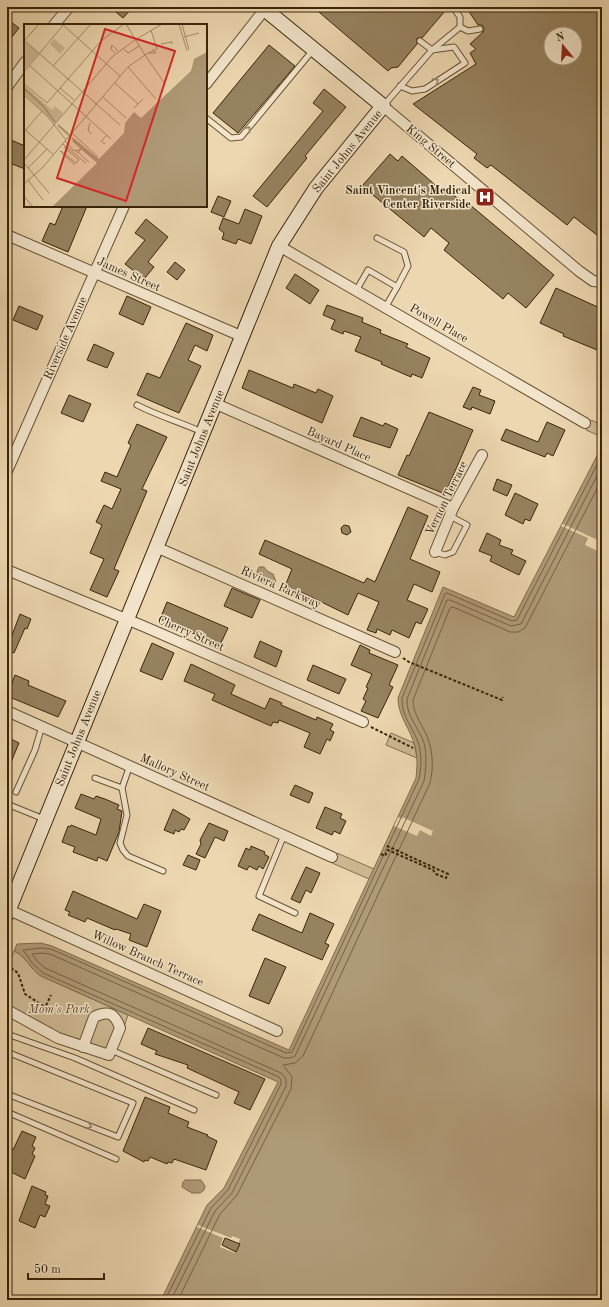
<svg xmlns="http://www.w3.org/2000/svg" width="609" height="1307" viewBox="0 0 609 1307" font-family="'Old Standard TT',serif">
	<rect width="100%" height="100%" fill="#edd7b0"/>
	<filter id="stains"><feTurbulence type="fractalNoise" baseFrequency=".005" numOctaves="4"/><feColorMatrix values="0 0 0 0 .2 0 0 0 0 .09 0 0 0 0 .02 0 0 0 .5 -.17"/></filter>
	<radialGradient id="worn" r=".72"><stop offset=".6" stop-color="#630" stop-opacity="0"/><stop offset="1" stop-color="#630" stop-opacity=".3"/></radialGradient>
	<!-- green -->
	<g fill="#ceb993" stroke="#836f4e">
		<polygon points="591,420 602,425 602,437 586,430"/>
		<polygon points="391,733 414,743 417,758 386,745"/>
		<polygon points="337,853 374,869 369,879 332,863"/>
		<path d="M14,951C25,955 31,970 41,976L128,1015L115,1054L48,1029L7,1005V968Z"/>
	</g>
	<!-- water -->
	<g fill="#af9a77" stroke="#7f6b4b">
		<path d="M602,446V1300H161L207,1205L224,1188L278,1082L41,976C31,970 25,955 14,951L17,944L41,943L52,946L289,1050L416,778C417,768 418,757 415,747C411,729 398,717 398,698L443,587L514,617Z"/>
		<path d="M259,567H264L267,571L273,574L276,582L273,584C266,582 260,578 257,572Z"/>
		<polygon points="185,1180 201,1180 205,1186 204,1190 200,1193 192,1193 182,1187 183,1182"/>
	</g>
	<!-- pier -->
	<g fill="#edd7b0">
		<polygon points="563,524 602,542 602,553 585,545 588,538 561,526"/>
		<polygon points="398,817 401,819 402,817 433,831 431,836 420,830 417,836 394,826"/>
		<polygon points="198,1225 231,1238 232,1236 240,1239 235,1253 220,1247 223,1238 197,1227"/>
	</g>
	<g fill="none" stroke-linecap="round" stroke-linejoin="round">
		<!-- shore -->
		<g stroke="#746040" stroke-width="1">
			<path d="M165,1300L211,1208L228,1190L281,1084V1080L279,1077L43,973L33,964L23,950L41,948L51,949L286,1053L292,1052L419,779C421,769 422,756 419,745C414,728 401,717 402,698L445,594L447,593L512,621L517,620L602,455"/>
			<path d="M171,1300L215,1211L232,1193L286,1086V1079L281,1073L45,968L37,961L32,954L41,953L50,954L284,1058H290L295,1056L424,781C426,769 427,755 424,743C419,728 406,716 407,699L447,600H450L511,626L521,624L602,466"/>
			<path d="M178,1300L220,1214L237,1195L291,1089L292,1077L283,1065L295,1063L303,1056L430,783C434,767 433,747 425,732C420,722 413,712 413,700L450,608L453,607L510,632H518L525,628L602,479"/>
		</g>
	</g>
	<!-- building -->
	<g fill="#96825f" stroke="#382508" fill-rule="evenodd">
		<polygon points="110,7 133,7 123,18"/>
		<polygon points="313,7 441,7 441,11 445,11 422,38 417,38 417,44 398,67 391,68 388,71"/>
		<path d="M466,7H602V239L574,217L567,225L491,165L487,168L474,158L477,154L413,104L476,64L470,53L476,49L470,44L483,32L484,28L482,25H478ZM551,34H575V58H551Z"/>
		<polygon points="7,19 19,28 7,43"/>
		<polygon points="269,45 295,66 238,133 213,113"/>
		<polygon points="324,89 346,107 305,156 307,158 267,207 253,196 323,111 313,103"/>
		<polygon points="11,140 25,146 25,169 7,162 7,151"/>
		<polygon points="390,154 398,161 402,156 441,190 444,187 467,206 469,204 554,275 526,308 508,293 503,299 444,250 449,243 431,228 424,237 362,186"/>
		<polygon points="218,196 231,201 224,217 211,212"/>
		<polygon points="63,206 87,206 68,252 42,241 50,223 55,225"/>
		<polygon points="245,209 262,216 251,244 238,239 236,244 222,239 224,233 219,229 223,218 239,224"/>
		<polygon points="146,219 168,237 148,262 154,267 144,279 125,264 145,240 135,233"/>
		<polygon points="175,262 185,270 177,280 167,272"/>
		<polygon points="295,274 319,290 310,304 286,288"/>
		<polygon points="556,288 602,309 602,352 563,336 564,334 540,323"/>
		<polygon points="127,296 151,307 143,325 119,314"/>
		<polygon points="327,305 363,318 362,322 381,330 380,333 408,344 406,347 430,358 422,378 412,374 411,377 404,374 381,364 382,362 355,351 361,337 344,331 343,334 331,329 335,320 323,315"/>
		<polygon points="19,306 43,316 37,330 13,320"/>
		<polygon points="186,323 213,335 207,351 195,345 188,360 201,366 179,413 137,395 147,373 160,378"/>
		<polygon points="94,344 114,353 107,368 87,360"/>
		<polygon points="249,370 293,388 294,384 316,393 318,389 333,396 322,423 242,388"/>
		<polygon points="473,387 481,390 479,395 495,401 490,414 472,407 471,410 463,407"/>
		<polygon points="69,395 91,404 83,422 61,413"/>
		<polygon points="429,412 473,430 445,494 398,475 407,455 409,456"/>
		<polygon points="361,417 383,426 385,423 398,429 390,448 353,436"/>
		<polygon points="547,422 565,430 553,456 547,453 545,457 501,440 506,429 538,442"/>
		<polygon points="137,424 167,437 142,489 147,491 114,569 119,571 107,597 90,590 104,559 90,553 102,525 96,522 104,505 112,509 121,489 101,481 105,472 117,477 131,445 128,443"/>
		<polygon points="497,479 512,485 507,496 493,490"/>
		<polygon points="515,493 538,504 530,521 525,519 523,524 505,515"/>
		<polygon points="408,507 428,516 410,559 440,572 432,592 414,584 407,600 428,609 421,624 416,622 409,638 392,630 390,635 377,629 376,633 367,630 379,602 358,593 348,615 297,590 295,596 283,591 292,569 259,554 265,540 364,583 367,578 375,582"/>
		<polygon points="344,525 349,526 351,532 347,535 342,533 341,528"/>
		<polygon points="487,533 501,540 499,545 513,550 511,554 526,561 519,575 490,561 492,556 479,551"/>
		<polygon points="232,588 260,600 252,618 224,606"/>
		<polygon points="167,602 228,628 220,645 160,619"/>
		<polygon points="20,614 31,619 27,629 25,628 14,653 7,650 7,637 11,638"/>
		<polygon points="260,641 282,651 276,667 254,657"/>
		<polygon points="152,643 174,653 162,680 140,671"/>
		<polygon points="360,645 370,650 369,653 398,665 389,685 393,687 378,718 361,711 366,701 363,699 368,688 366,687 372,674 351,665"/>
		<polygon points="191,664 235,685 231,694 265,709 270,698 282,703 281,705 316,720 317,717 333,724 330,730 334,732 330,741 327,739 320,754 304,747 310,733 279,720 278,723 273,722 271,726 212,700 215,694 184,681"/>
		<polygon points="313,665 346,679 339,694 307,680"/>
		<polygon points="15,675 29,681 28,685 66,701 58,717 7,696"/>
		<polygon points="7,737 19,743 7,772"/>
		<polygon points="295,785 313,793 309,803 290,795"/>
		<polygon points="81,794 94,799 96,796 105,799 119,805 117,809 122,811 119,832 107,861 98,857 97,861 73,852 75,847 62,842 68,826 70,827 71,825 96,835 101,819 75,808"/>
		<polygon points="325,807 342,814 340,818 346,821 340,834 334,831 332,835 316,828"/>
		<polygon points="173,809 190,819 184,830 181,829 179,832 175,830 174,834 164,830"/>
		<polygon points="209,823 228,831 224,841 215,837 205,858 196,854 201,844 200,840"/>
		<polygon points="251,846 265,852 264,854 269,857 263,869 259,866 257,870 249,866 247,870 238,866 246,848 250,850"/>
		<polygon points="188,855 200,860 196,870 183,865"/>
		<polygon points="306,867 320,873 311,893 306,890 300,903 291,899"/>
		<polygon points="73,891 137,919 144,904 161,911 147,947 129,940 131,934 116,929 115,930 87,918 85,922 68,915 70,912 65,910"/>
		<polygon points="310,913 334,924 325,943 329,945 322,960 252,930 259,914 302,933"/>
		<polygon points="265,958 286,967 269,1004 249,996"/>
		<polygon points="148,1028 265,1079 250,1110 234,1103 239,1092 187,1068 188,1065 155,1054 157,1051 141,1044"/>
		<polygon points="145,1097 170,1107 168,1113 189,1122 187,1127 208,1135 207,1136 217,1141 206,1170 174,1159 172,1163 168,1162 167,1164 150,1157 148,1161 145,1160 144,1162 123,1151"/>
		<polygon points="22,1131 36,1137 32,1146 35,1148 32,1154 35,1156 25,1179 7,1170 7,1147 13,1150"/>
		<polygon points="32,1186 46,1192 45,1195 48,1196 45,1204 50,1206 45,1217 40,1215 35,1228 19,1221"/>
		<polygon points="225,1238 240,1244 236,1252 222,1245"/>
	</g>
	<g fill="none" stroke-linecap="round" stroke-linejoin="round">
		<!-- service casing -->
		<g stroke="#655232" stroke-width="7">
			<g id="service">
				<polyline points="460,27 468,31 480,29"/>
				<polyline points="400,86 412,91 425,89 465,63 454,47 432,50 420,41"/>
				<polyline points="384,105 432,50 460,27 460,17 453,7"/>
				<polyline points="206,118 231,138 241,137 313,50"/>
				<polyline points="377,238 404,252 408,266 397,287"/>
				<polyline points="356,291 368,270 397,287 385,308"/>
				<path d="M137,405C158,416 180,422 202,432"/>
				<polyline points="435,552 445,555 453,552 467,525 450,516"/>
				<polyline points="95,778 122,788 130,765"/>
				<polyline points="122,788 127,815 120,843 123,850 128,856 163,871"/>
				<polyline points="16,792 35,750 42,726"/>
				<polyline points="7,804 44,819"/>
				<polyline points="284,835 259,896 295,913"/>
				<polyline points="7,1034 75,1058 194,1110"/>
				<polyline points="111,1050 216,1095"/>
				<polyline points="7,1052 133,1103 118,1137 7,1094"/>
				<polyline points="7,1112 116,1159"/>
			</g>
		</g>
		<!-- minor casing -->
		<g stroke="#655232" stroke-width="12">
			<g id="minor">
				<polyline points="54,25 69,7"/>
				<polyline points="206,84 265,9"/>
				<polyline points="7,87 25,62"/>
				<polyline points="383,106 579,271 593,281 602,282"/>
				<polyline points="7,235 241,336"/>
				<polyline points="279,246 585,423"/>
				<polyline points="214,403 453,508"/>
				<polyline points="7,471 124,206"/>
				<polyline points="156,547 395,652"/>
				<polyline points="435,552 453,508 482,455"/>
				<polyline points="7,570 143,626 363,722"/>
				<polyline points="7,711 332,857"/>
				<polyline points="9,910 277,1031"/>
				<path d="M7,1010L58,1038L109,1055L120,1028C115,1013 108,1010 94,1017L83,1047"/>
			</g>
		</g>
		<!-- secondary casing -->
		<g stroke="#382508" stroke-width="16">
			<polyline id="secondary" points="7,914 279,246 316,188 383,106 262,7"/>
		</g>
		<!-- path -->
		<g stroke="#382508" stroke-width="2" stroke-dasharray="3 2" stroke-linecap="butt">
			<polyline points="403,658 409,662 502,700 503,697"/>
			<polyline points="371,727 413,748"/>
			<polyline points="381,854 385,856 388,850 433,870 436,874 446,878 448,874 385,845"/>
			<polyline points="7,965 18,973 25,994 45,1007"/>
			<polyline points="44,1010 51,995"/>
		</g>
		<!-- service -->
		<use href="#service" stroke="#f3e5cc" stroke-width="5"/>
		<!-- minor -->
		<use href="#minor" stroke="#f3e5cc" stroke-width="10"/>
		<!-- secondary -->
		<use href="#secondary" stroke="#f3e5cc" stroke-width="14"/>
	</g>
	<!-- one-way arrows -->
	<defs><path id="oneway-chevron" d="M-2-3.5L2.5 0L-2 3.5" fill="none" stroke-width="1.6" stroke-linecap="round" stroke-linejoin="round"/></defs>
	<g stroke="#96856a">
		<use href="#oneway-chevron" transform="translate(436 81) rotate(-33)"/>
		<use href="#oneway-chevron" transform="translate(248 129) rotate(-51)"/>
		<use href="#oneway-chevron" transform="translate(89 1126) rotate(22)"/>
	</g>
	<!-- icons -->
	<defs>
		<g id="hospital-square" transform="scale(1)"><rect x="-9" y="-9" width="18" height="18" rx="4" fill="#8f2418" stroke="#f3e5cc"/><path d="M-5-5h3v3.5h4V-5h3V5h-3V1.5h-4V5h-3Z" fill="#fff"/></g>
	</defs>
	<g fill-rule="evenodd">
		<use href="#hospital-square" x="485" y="197"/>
	</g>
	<g text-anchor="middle" stroke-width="3" stroke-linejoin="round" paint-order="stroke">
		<!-- street labels -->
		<g font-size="12" fill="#382508" stroke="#f3e5cc">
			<text transform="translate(431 146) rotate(40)" y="4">King Street</text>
			<text transform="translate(347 151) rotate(-51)" y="4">Saint Johns Avenue</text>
			<text transform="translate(129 274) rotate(24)" y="4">James Street</text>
			<text transform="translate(439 323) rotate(30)" y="4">Powell Place</text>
			<text transform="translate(65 338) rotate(-66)" y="4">Riverside Avenue</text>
			<text transform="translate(201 438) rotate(-68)" y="4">Saint Johns Avenue</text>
			<text transform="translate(339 444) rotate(24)" y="4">Bayard Place</text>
			<text transform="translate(446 498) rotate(-64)" y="4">Vernon Terrace</text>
			<text transform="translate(281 587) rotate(24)" y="4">Riviera Parkway</text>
			<text transform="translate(191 633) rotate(24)" y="4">Cherry Street</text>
			<text transform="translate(78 738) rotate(-68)" y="4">Saint Johns Avenue</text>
			<text transform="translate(175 772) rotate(24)" y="4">Mallory Street</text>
			<text transform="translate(148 958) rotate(24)" y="4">Willow Branch Terrace</text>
		</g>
		<!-- poi labels -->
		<g font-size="12" font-weight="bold" fill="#382508" stroke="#f3e5cc" text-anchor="end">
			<text x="471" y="194">Saint Vincent's Medical<tspan x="471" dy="14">Center Riverside</tspan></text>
		</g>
		<!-- park labels -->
		<g font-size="12" font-style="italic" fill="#5e4a2b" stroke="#f3e5cc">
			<text x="59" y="1013">Mom's Park</text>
		</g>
	</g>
	<!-- overview -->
	<g transform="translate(24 24)">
		<rect width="183" height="183" fill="#edd7b0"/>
		<path d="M30,15L41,24L36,30L26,20ZM0,17L15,29L0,46ZM0,62L28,86L31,82L39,89L31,100L0,70Z" fill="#ceb993"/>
		<path d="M183,28V183H28L73,139L49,118L48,113L75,135L100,109L101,99L110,88L117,94L167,47L170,35Z" fill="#af9a77"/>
		<path fill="none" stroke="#af9a77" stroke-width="2" d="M0,64L19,82L31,98M34,101L45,111"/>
		<path fill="none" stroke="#a5906d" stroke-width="1" d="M38,0L96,52M155,0L163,27M158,0L165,26M127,6L133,25M160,13L175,9M0,16L96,101M111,16L138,0M0,17L15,0M137,20L148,18V20M99,24L104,29L115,22M133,25L121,31L141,60M91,29L87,25L88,21L94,27M124,29H132L128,25M5,41L87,115M29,42L67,0M104,43L132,75M0,48L40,0M91,59L114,80M0,60L23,79L78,16L100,0M36,64L50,76M0,71L24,93L42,116M79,73L102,94M110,84L119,75M66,99L64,106L67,110M0,105L30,131M0,108L18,87M48,109L74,133M41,117L49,126L52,127L54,129L57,125L52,127M39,120L62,139M81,120L77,117L83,111M36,127L51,141M37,127L52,139L55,136L40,123M55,129L65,138M0,136L89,32L111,16M0,139L25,169M4,144L23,125M4,156L19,176M0,160L19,143L104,43L121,31L102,0M0,172L9,183"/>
		<path fill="#d62828" fill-opacity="0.15" stroke="#d62828" stroke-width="2" d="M81,5L151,27L102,177L33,154Z"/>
		<rect width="183" height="183" fill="none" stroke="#382508" stroke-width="2"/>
	</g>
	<!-- margin -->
	<rect width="609" height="1307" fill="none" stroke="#edd7b0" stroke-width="24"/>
	<rect x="8" y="8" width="593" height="1291" fill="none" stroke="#382508" stroke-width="2"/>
	<rect x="12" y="12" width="585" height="1283" fill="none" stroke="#382508"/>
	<!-- north arrow -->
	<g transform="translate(563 46) rotate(342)"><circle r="19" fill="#f3e5cc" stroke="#a8987e"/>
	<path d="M0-3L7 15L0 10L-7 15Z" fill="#8f2418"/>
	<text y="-6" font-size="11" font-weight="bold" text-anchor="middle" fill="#382508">N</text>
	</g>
	<!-- scale -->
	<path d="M28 1273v6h76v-6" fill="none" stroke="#382508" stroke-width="2"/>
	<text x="34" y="1273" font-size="12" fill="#382508" stroke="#f3e5cc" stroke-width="3" paint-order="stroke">50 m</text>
	<rect width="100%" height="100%" filter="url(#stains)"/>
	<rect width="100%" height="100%" fill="url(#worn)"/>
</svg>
